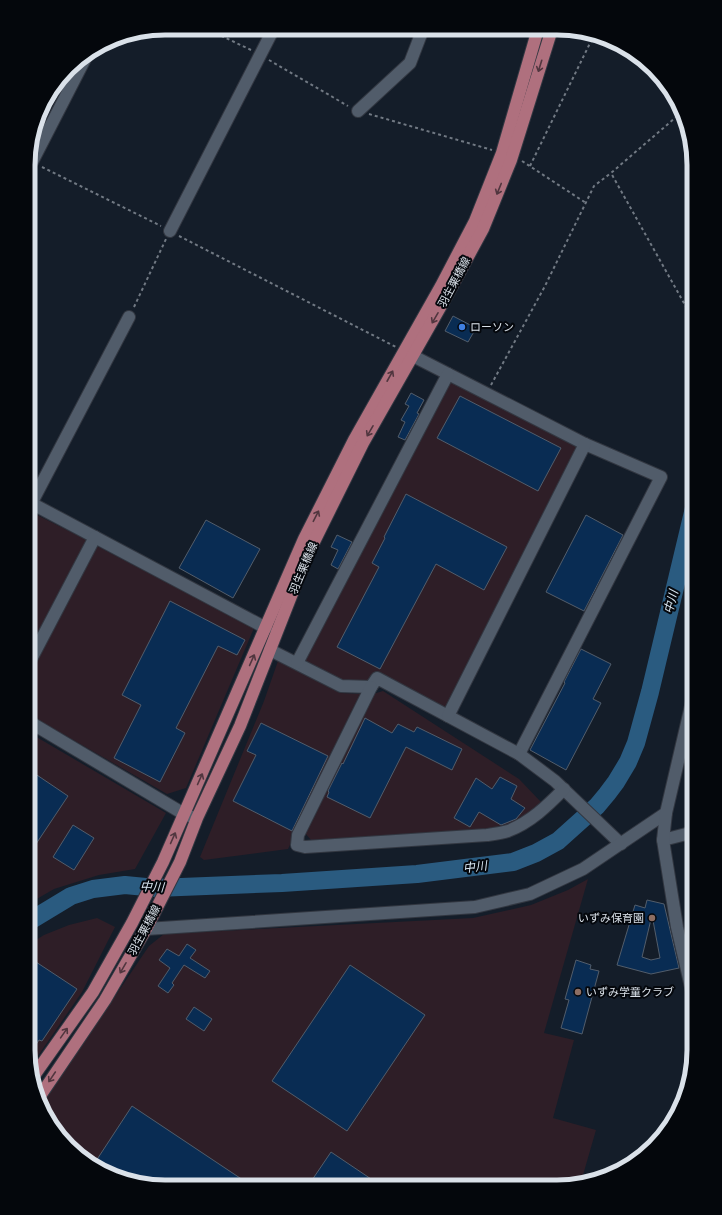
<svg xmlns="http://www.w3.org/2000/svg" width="722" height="1215" viewBox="0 0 722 1215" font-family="'Archivo Narrow','Noto Sans JP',sans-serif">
	<rect width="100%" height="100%" fill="#141d29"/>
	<!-- industrial -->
	<g fill="#2e1e27">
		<polygon points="450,382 580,447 446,709 374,673 368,680 345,682 305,661"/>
		<polygon points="29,511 89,541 29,656"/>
		<polygon points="95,545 254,628 186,788 167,794 28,714 28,673"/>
		<polygon points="278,661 340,693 363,694 288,849 204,860 200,857 264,701"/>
		<polygon points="383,691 519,779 541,802 520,821 487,831 311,840 305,833 373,694"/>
		<polygon points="28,732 166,813 135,869 99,875 54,889 28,904"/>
		<polygon points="588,879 544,1033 574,1040 553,1118 596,1130 581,1182 557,1187 148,1186 82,1159 41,1106 149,946 164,934 473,918 531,905 568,890"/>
		<polygon points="97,918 115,927 82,992 31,1066 28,1050 28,945 44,935 69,925"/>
	</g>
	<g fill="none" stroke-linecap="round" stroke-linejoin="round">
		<!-- river -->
		<polyline stroke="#2a5b80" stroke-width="18" points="28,922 71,896 93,889 125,885 156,888 282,883 417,874 513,862 536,853 558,841 597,806 607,794 616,782 628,762 636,743 650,692 694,508"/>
	</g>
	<!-- building -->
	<g fill="#092c53" stroke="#525d6b" fill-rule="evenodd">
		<polygon points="453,316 476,328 468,342 445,331"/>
		<polygon points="411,393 424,400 417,413 419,414 405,440 398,437 405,422 401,420 409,406 405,404"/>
		<polygon points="460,396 561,448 538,491 437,438"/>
		<polygon points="406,494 507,547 484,590 436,564 380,669 337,647 379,567 372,563 385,538 384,537"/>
		<polygon points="586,515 623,535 584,611 546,592"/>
		<polygon points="206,520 260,549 233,598 179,568"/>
		<polygon points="337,535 352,542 338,569 331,565 338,550 331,547"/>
		<polygon points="170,601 245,640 237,655 218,646 176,728 185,733 160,782 114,758 141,705 122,695"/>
		<polygon points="581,649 611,664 593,699 601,703 566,770 530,750 565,683 564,682"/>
		<polygon points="365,718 392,733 398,724 414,732 417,727 462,749 452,770 406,747 370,818 327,797 329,792 328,791 342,763 343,764"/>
		<polygon points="261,723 328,756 292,831 233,801 256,755 247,751"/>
		<polygon points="28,769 68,796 28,856"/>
		<polygon points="500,777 517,786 511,799 525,808 516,819 501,825 479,812 470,827 454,818 476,778 492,789"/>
		<polygon points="73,825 94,838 74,870 53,857"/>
		<path d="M647,900L664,904L679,968L651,974L617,965L635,905L645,908ZM652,915L660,958L651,960L642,957Z"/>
		<polygon points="187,944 196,950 190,958 210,971 205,978 184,965 172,983 174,985 168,993 158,986 170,968 159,960 167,949 179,956"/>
		<polygon points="576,960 591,965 590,969 599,971 582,1034 561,1028 569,1000 565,999"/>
		<polygon points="36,962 77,989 42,1041 39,1040 29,1055 28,975"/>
		<polygon points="350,965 425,1015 347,1131 272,1081"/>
		<polygon points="194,1007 212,1019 204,1031 186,1019"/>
		<polygon points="132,1106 252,1186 148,1186 94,1164"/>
		<polygon points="331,1152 383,1187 308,1186"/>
	</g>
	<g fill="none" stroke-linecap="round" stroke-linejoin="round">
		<!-- minor casing -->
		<g stroke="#323741" stroke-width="14">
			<g id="minor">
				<polyline points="358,111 410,63 423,29"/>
				<polyline points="32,162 87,55"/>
				<polyline points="170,231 274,28"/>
				<polyline points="413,356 585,444 661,477 519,754"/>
				<polyline points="29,502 266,628"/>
				<polyline points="31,504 129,317"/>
				<polyline points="270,650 341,686 371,687 377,678 519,754 555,781 621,844"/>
				<polyline points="297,663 448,374"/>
				<polyline points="28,665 95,537"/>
				<path d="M371,687L298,835L297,845L305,847L487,835C494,834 502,833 508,831C531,822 547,806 564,789"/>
				<polyline points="448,716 585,444"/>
				<polyline points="28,721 184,814 192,817"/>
				<polyline points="663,840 694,832"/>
				<polyline points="146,929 475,907 530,894 583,869 666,813"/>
				<polyline points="694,1000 677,927 663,840 666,813 694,693"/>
			</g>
		</g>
		<!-- major casing -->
		<g stroke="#323741" stroke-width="14">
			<g id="major">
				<polyline points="33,1077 93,992 132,923 163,862 184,814 304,539 354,440 441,286 475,221 502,153 538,29"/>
				<polyline points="38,1099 105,1000 146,929 180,862 197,818 240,726 306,558 363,443 446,297 483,229 511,160 552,29"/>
			</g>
		</g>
		<!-- path -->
		<g stroke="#717983" stroke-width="2" stroke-dasharray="3 3" stroke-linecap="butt">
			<polyline points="205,28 251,50"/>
			<polyline points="269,60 348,106"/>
			<polyline points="682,112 611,173 694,321"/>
			<polyline points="369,114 492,150"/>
			<polyline points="522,161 586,203"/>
			<polyline points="530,166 593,37"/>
			<polyline points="42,167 161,226"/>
			<polyline points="179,236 396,347"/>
			<polyline points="134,307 166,239"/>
			<polyline points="491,385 545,286 594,186 611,173"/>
		</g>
		<!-- minor -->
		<use href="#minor" stroke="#515c6a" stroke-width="12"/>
		<!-- major -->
		<use href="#major" stroke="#af707e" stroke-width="12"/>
	</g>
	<!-- one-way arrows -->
	<defs><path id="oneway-shaft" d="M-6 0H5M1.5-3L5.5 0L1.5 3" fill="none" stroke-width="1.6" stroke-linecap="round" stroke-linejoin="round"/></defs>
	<g stroke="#51363f">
		<use href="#oneway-shaft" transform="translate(540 66) rotate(107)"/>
		<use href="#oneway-shaft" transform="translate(499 189) rotate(112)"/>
		<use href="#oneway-shaft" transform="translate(435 318) rotate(120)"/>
		<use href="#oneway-shaft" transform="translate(390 376) rotate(-61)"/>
		<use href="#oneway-shaft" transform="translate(370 431) rotate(120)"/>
		<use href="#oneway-shaft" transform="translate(316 516) rotate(-63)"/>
		<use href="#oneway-shaft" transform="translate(252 660) rotate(-66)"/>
		<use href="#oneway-shaft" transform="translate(200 779) rotate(-66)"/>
		<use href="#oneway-shaft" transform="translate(173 838) rotate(-66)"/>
		<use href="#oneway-shaft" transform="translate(123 968) rotate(120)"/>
		<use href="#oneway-shaft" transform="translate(64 1033) rotate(-55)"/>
		<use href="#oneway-shaft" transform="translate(52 1077) rotate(124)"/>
	</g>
	<!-- markers -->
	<circle fill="#3f7fe0" stroke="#04070c" stroke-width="1.5" cx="462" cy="327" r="4"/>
	<g fill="#8d6e63" stroke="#04070c" stroke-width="1.5">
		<circle cx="652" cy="918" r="4"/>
		<circle cx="578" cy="992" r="4"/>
	</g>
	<g text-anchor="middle" stroke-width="4" stroke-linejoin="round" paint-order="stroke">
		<!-- street labels -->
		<g font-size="11" fill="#dae1e9" stroke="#04070c">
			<text transform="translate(454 282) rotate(-62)" y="4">羽生栗橋線</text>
			<text transform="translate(303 568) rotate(-67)" y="4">羽生栗橋線</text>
			<text transform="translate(144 930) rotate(-62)" y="4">羽生栗橋線</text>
		</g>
		<!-- poi labels -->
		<g font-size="11" fill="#dae1e9" stroke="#04070c" text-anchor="start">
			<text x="470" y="331">ローソン</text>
			<text x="644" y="922" text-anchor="end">いずみ保育園</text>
			<text x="586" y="996">いずみ学童クラブ</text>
		</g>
		<!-- water labels -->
		<g font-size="12" font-style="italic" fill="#d9e7f2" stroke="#04070c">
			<text transform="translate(671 602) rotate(-76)" y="4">中川</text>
			<text transform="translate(475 867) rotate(-7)" y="4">中川</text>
			<text transform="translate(152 887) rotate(3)" y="4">中川</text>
		</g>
	</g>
	<!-- crop -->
	<path d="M0 0H722V1215H0ZM165 35H557A130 130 0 0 1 687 165V1050A130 130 0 0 1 557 1180H165A130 130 0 0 1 35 1050V165A130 130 0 0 1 165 35Z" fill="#04070c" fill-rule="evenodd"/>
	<path fill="none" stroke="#dae1e9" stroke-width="5" d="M165 35H557A130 130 0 0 1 687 165V1050A130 130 0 0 1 557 1180H165A130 130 0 0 1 35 1050V165A130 130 0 0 1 165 35Z"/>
</svg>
